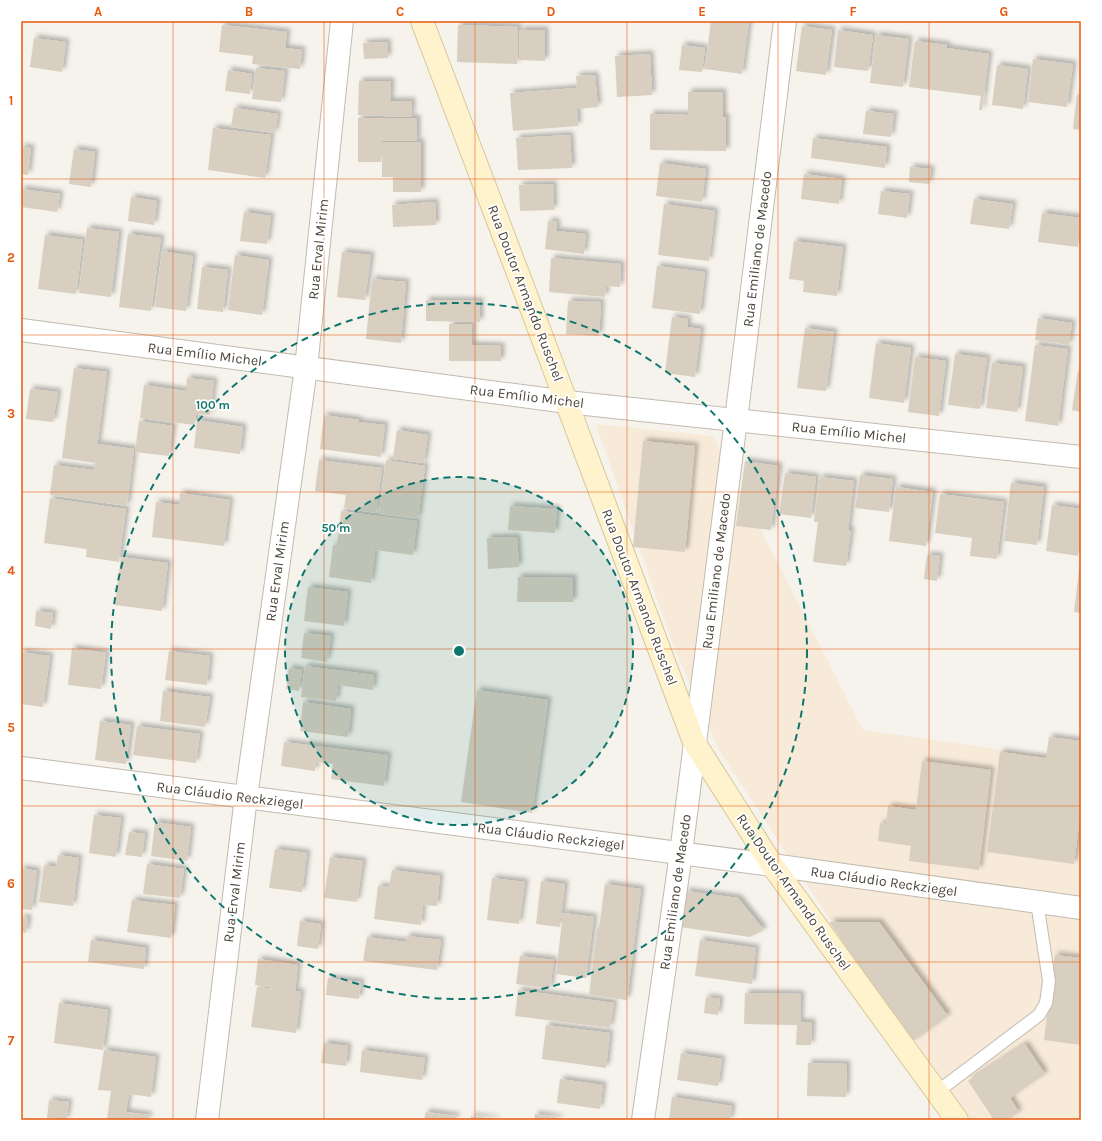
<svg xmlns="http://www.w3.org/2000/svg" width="1102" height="1141" viewBox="0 0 1102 1141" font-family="Karla,sans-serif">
	<defs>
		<filter id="shadow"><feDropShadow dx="3.5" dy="-3.5" stdDeviation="2" flood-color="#0004"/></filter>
	</defs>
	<rect width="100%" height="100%" fill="#f6f3ec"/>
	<!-- commercial -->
	<polygon fill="#f7ead8" points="596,424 713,436 863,730 1081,761 1081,1120 971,1120 830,920 719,750 673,645"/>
	<!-- building -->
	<g fill="#d8cfc1" filter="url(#shadow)">
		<polygon points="711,21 749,21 742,74 705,69"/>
		<polygon points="222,25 287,32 285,48 302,50 300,69 252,64 253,56 219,52"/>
		<polygon points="458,25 518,27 517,64 457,62"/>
		<polygon points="802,26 832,30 826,75 796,71"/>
		<polygon points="520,30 545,30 545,61 519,60"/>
		<polygon points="838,30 873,35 868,71 834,67"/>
		<polygon points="876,35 909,39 903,87 870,83"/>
		<polygon points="34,38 66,42 62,72 30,67"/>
		<polygon points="915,41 947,45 947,48 989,54 982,110 979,110 981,96 909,87"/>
		<polygon points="387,42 388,58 364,59 363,43"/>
		<polygon points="682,45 705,48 702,72 679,70"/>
		<polygon points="650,54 652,95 617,97 615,56"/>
		<polygon points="1033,59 1073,64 1067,107 1028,102"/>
		<polygon points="997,65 1028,69 1023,109 992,105"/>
		<polygon points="256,68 285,71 281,102 252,99"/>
		<polygon points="228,70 252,74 250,94 225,91"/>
		<polygon points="595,75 598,107 577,109 578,126 513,131 510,93 577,88 576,76"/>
		<polygon points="359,81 391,81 390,101 412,101 411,117 358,115"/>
		<polygon points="688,92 723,92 723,117 726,117 726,151 650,150 650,114 688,115"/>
		<polygon points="1077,94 1081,95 1081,130 1073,129"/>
		<polygon points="234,108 278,114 275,133 231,127"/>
		<polygon points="866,111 894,114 891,137 863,134"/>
		<polygon points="358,118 417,118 417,141 382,141 381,162 358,162"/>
		<polygon points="213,128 271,135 265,178 208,170"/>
		<polygon points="570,135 572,168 518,170 516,138"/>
		<polygon points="813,138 887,147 885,168 811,158"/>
		<polygon points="382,142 421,142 421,192 393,192 393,177 382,177"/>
		<polygon points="21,147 31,148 28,175 21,174"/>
		<polygon points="74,149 95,152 91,187 69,184"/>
		<polygon points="660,163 706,169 702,202 656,196"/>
		<polygon points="910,167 931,169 929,184 909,182"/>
		<polygon points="804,174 842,179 839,204 801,199"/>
		<polygon points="553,184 554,210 520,211 519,185"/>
		<polygon points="21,189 60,194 57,212 21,207"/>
		<polygon points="881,191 910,194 907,218 878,214"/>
		<polygon points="131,197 157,201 154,225 128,221"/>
		<polygon points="974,199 1013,204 1009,229 970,224"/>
		<polygon points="435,202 436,225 393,227 392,205"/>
		<polygon points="664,204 715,211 709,261 658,255"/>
		<polygon points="244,212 271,216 267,244 240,241"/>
		<polygon points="1042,213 1081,218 1078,247 1038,242"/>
		<polygon points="548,221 557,222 556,231 586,234 584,254 545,249"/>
		<polygon points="87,228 119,232 111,297 79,293"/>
		<polygon points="128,234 161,238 151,311 119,307"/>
		<polygon points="45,235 83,240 76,294 38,289"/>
		<polygon points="794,241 843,247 837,296 803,292 804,281 789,279"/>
		<polygon points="162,251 193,256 186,311 155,307"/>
		<polygon points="342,252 371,255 365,300 337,297"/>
		<polygon points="235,255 269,260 262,315 228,310"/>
		<polygon points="551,258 621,264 620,287 606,286 605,297 549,292"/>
		<polygon points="657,266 705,272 700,314 652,308"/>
		<polygon points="202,267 228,270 223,312 197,309"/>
		<polygon points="372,279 406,282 401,343 366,339"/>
		<polygon points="426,300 480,301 480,322 426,321"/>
		<polygon points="568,301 601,302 599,336 566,334"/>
		<polygon points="672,317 688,319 687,327 701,329 695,377 665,373"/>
		<polygon points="1038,318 1072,323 1069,345 1035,340"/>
		<polygon points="449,324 472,324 472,345 501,346 501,361 449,361"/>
		<polygon points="805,328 834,332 826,391 797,388"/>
		<polygon points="876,343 911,348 904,403 869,398"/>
		<polygon points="1035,345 1068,349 1058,426 1025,421"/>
		<polygon points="955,354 987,358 980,409 948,405"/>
		<polygon points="915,357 946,361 939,416 908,412"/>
		<polygon points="992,363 1023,367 1017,412 986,408"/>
		<polygon points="74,368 107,372 95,463 62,458"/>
		<polygon points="1078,371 1081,372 1081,412 1072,410"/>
		<polygon points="187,378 214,381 210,415 196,414 195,425 140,418 144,385 186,391"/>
		<polygon points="30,389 58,392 53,422 26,419"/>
		<polygon points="324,415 359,420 358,422 385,425 381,457 320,449"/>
		<polygon points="197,420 243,427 240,454 194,448"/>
		<polygon points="139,421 173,426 169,456 135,452"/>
		<polygon points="397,430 428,435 424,463 393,459"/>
		<polygon points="643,441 695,446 685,552 633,547"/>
		<polygon points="98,444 134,449 127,506 50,495 54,465 94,470"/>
		<polygon points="319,460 382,468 376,513 344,508 346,495 315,491"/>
		<polygon points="386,460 425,466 418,519 379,514"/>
		<polygon points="745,461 779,466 771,530 736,526"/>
		<polygon points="785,473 816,477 811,518 779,514"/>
		<polygon points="860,475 893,479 889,512 855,508"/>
		<polygon points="820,477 854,481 848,530 851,530 846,566 813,562 818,522 814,522"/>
		<polygon points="1011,483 1044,487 1037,545 1004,541"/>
		<polygon points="896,487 933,492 926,546 889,541"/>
		<polygon points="180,493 230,500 224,546 152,537 156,502 179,505"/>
		<polygon points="940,494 1004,502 997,559 970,556 972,538 935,533"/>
		<polygon points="50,498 126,509 119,562 86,557 87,549 44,543"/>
		<polygon points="1052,505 1081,509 1081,535 1078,556 1046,551"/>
		<polygon points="510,506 557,509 555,533 508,530"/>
		<polygon points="341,511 417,521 413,555 337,545"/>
		<polygon points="517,537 519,567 488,569 487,538"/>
		<polygon points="333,545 375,551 371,583 329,577"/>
		<polygon points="927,555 940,556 937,581 924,579"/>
		<polygon points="121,557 168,563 162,611 115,605"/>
		<polygon points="1080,562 1081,562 1081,613 1074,612"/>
		<polygon points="518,577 573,578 573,602 517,602"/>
		<polygon points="308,587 348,592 344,626 304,621"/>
		<polygon points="36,611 53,613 51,629 35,626"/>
		<polygon points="304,633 331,636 327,662 301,658"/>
		<polygon points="72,648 106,653 101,689 68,685"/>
		<polygon points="169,651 210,656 207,685 165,680"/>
		<polygon points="21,652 50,656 43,707 21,704"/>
		<polygon points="305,666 374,675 373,690 338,685 336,701 301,697"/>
		<polygon points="289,668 302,670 299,691 286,689"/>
		<polygon points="477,690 548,700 532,813 461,802"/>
		<polygon points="163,691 210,697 205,727 160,721"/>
		<polygon points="303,702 351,709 348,737 300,731"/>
		<polygon points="100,721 131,725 126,764 95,760"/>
		<polygon points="137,726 200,734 196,763 133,755"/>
		<polygon points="1049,737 1081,741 1081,809 1074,864 987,852 1000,752 1046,758"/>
		<polygon points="284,742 388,755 384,786 331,779 333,764 316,762 315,771 281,766"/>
		<polygon points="922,761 991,770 979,870 909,861 911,846 878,841 880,823 886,824 888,806 916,810"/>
		<polygon points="94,815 121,818 116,857 89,853"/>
		<polygon points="155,822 191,827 187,861 151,856"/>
		<polygon points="129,832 145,834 142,857 125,855"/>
		<polygon points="275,849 307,853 302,892 269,888"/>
		<polygon points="58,855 79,858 73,906 39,902 44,865 56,867"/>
		<polygon points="330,857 363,861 357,902 324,898"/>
		<polygon points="147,864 184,869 180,898 143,894"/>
		<polygon points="21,868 37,871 32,910 21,909"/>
		<polygon points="392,870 440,876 437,906 423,905 421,925 374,919 378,886 389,887"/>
		<polygon points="492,878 525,882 519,924 487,920"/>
		<polygon points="541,881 565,884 560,927 536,924"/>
		<polygon points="605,884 641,889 627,1000 589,995 597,928 599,928"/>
		<polygon points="686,891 738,898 764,930 750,937 680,927"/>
		<polygon points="132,900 175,905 171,938 127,932"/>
		<polygon points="563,913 594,917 586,978 556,974"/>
		<polygon points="21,917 28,918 26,933 21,932"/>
		<polygon points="300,921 321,924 318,949 297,946"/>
		<polygon points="829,922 879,922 948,1016 912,1042"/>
		<polygon points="407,936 441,940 437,970 363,961 367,937 406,942"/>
		<polygon points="91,940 146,948 144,969 88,962"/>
		<polygon points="700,940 756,948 752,984 695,976"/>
		<polygon points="1055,955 1081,958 1081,1045 1044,1040"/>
		<polygon points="520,956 554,960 550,989 516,984"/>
		<polygon points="258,959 298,965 295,991 255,985"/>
		<polygon points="328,978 361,982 359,999 326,995"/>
		<polygon points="257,987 301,992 296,1033 251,1027"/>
		<polygon points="518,990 614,1003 610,1028 515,1016"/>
		<polygon points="745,993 801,994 800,1022 812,1022 811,1045 796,1045 797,1025 744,1024"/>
		<polygon points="706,997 720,999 718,1015 704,1013"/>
		<polygon points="59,1003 108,1010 103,1050 54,1043"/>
		<polygon points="546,1025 610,1033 606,1068 542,1059"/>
		<polygon points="324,1043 348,1046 346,1066 321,1063"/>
		<polygon points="1025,1044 1045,1074 1010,1098 1019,1112 1007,1120 994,1120 968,1081"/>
		<polygon points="104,1050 156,1057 151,1097 129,1094 126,1112 149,1115 148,1120 107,1120 111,1091 98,1090"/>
		<polygon points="362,1050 425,1058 422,1080 360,1072"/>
		<polygon points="681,1053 722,1059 718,1086 677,1080"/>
		<polygon points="808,1063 847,1064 846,1097 807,1096"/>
		<polygon points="560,1079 603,1085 600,1109 557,1103"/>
		<polygon points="672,1097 732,1106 730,1120 669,1120"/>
		<polygon points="49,1100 69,1102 66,1120 47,1118"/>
		<polygon points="426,1112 456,1116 456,1120 424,1120"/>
		<polygon points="535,1114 559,1118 559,1120 534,1120"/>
		<polygon points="471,1116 496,1119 496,1120 471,1120"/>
	</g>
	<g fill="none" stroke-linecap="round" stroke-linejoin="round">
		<!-- service casing -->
		<g stroke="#c2bbae" stroke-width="14">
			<polyline id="service" points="937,1092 1039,1015 1046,1003 1049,981 1037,902"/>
		</g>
		<!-- minor casing -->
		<g stroke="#c2bbae" stroke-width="24">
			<g id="minor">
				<polyline points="21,330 567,402"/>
				<polyline points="21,768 772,865 1081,908"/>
				<polyline points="207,1120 246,797 306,368 342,21"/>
				<polyline points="643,1120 681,853 736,420 785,21"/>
			</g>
		</g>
		<!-- tertiary casing -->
		<g stroke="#c2bbae" stroke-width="24">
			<polyline id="tertiary" points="567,402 1081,457"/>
		</g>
		<!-- secondary casing -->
		<g stroke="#d6c79b" stroke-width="24">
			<polyline id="secondary" points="422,21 536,321 694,742 772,865 957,1120"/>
		</g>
		<!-- service -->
		<use href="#service" stroke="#fff" stroke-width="12"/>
		<!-- minor -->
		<use href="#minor" stroke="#fff" stroke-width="22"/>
		<!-- tertiary -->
		<use href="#tertiary" stroke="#fff" stroke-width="22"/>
		<!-- secondary -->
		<use href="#secondary" stroke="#fff3cd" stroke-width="22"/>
	</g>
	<!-- grid -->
	<path fill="none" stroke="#e8590c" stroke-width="1" stroke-opacity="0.55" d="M173,21V1120M324,21V1120M475,21V1120M627,21V1120M778,21V1120M929,21V1120M21,179H1081M21,335H1081M21,492H1081M21,649H1081M21,806H1081M21,962H1081"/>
	<!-- distance rings -->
	<circle cx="459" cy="651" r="174" fill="#0f766e" fill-opacity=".12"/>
	<g fill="none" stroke="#0f766e" stroke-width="2" stroke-dasharray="7 5">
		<circle cx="459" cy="651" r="174"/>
		<circle cx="459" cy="651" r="348"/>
	</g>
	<g text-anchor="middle" stroke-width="3.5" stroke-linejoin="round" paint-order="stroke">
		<!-- street labels -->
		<g font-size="14" fill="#4b4439" stroke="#fff">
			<text transform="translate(318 249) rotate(-84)" y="5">Rua Erval Mirim</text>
			<text transform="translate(757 249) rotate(-83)" y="5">Rua Emiliano de Macedo</text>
			<text transform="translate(526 293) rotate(69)" y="5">Rua Doutor Armando Ruschel</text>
			<text transform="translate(205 354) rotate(7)" y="5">Rua Emílio Michel</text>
			<text transform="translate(527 396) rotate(7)" y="5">Rua Emílio Michel</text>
			<text transform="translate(849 432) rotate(6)" y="5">Rua Emílio Michel</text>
			<text transform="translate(277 571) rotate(-82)" y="5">Rua Erval Mirim</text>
			<text transform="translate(716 571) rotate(-83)" y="5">Rua Emiliano de Macedo</text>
			<text transform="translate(640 597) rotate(69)" y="5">Rua Doutor Armando Ruschel</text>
			<text transform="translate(230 795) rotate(7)" y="5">Rua Cláudio Reckziegel</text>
			<text transform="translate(551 836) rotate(7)" y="5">Rua Cláudio Reckziegel</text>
			<text transform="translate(884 881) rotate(8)" y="5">Rua Cláudio Reckziegel</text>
			<text transform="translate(234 892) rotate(-83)" y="5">Rua Erval Mirim</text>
			<text transform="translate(675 892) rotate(-82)" y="5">Rua Emiliano de Macedo</text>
			<text transform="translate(794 892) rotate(55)" y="5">Rua Doutor Armando Ruschel</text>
		</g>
	</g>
	<circle cx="459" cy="651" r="6" fill="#0f766e" stroke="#fff" stroke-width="2"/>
	<g font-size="12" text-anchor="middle" font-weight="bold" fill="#0f766e" stroke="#fff" stroke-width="3.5" stroke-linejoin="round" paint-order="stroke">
		<text x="213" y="409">100 m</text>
		<text x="336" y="532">50 m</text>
	</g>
	<!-- border -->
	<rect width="1102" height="1141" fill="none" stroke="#ffffff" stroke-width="44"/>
	<rect x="22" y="22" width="1058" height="1097" fill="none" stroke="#e8590c" stroke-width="1.5"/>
	<g font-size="13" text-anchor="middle" font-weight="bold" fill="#e8590c">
		<text x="98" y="16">A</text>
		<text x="249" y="16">B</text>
		<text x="400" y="16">C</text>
		<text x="551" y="16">D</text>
		<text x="702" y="16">E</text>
		<text x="853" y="16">F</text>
		<text x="1004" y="16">G</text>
		<text x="11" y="105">1</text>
		<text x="11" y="262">2</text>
		<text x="11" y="418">3</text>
		<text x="11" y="575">4</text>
		<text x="11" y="732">5</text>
		<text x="11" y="888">6</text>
		<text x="11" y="1045">7</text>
	</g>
</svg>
